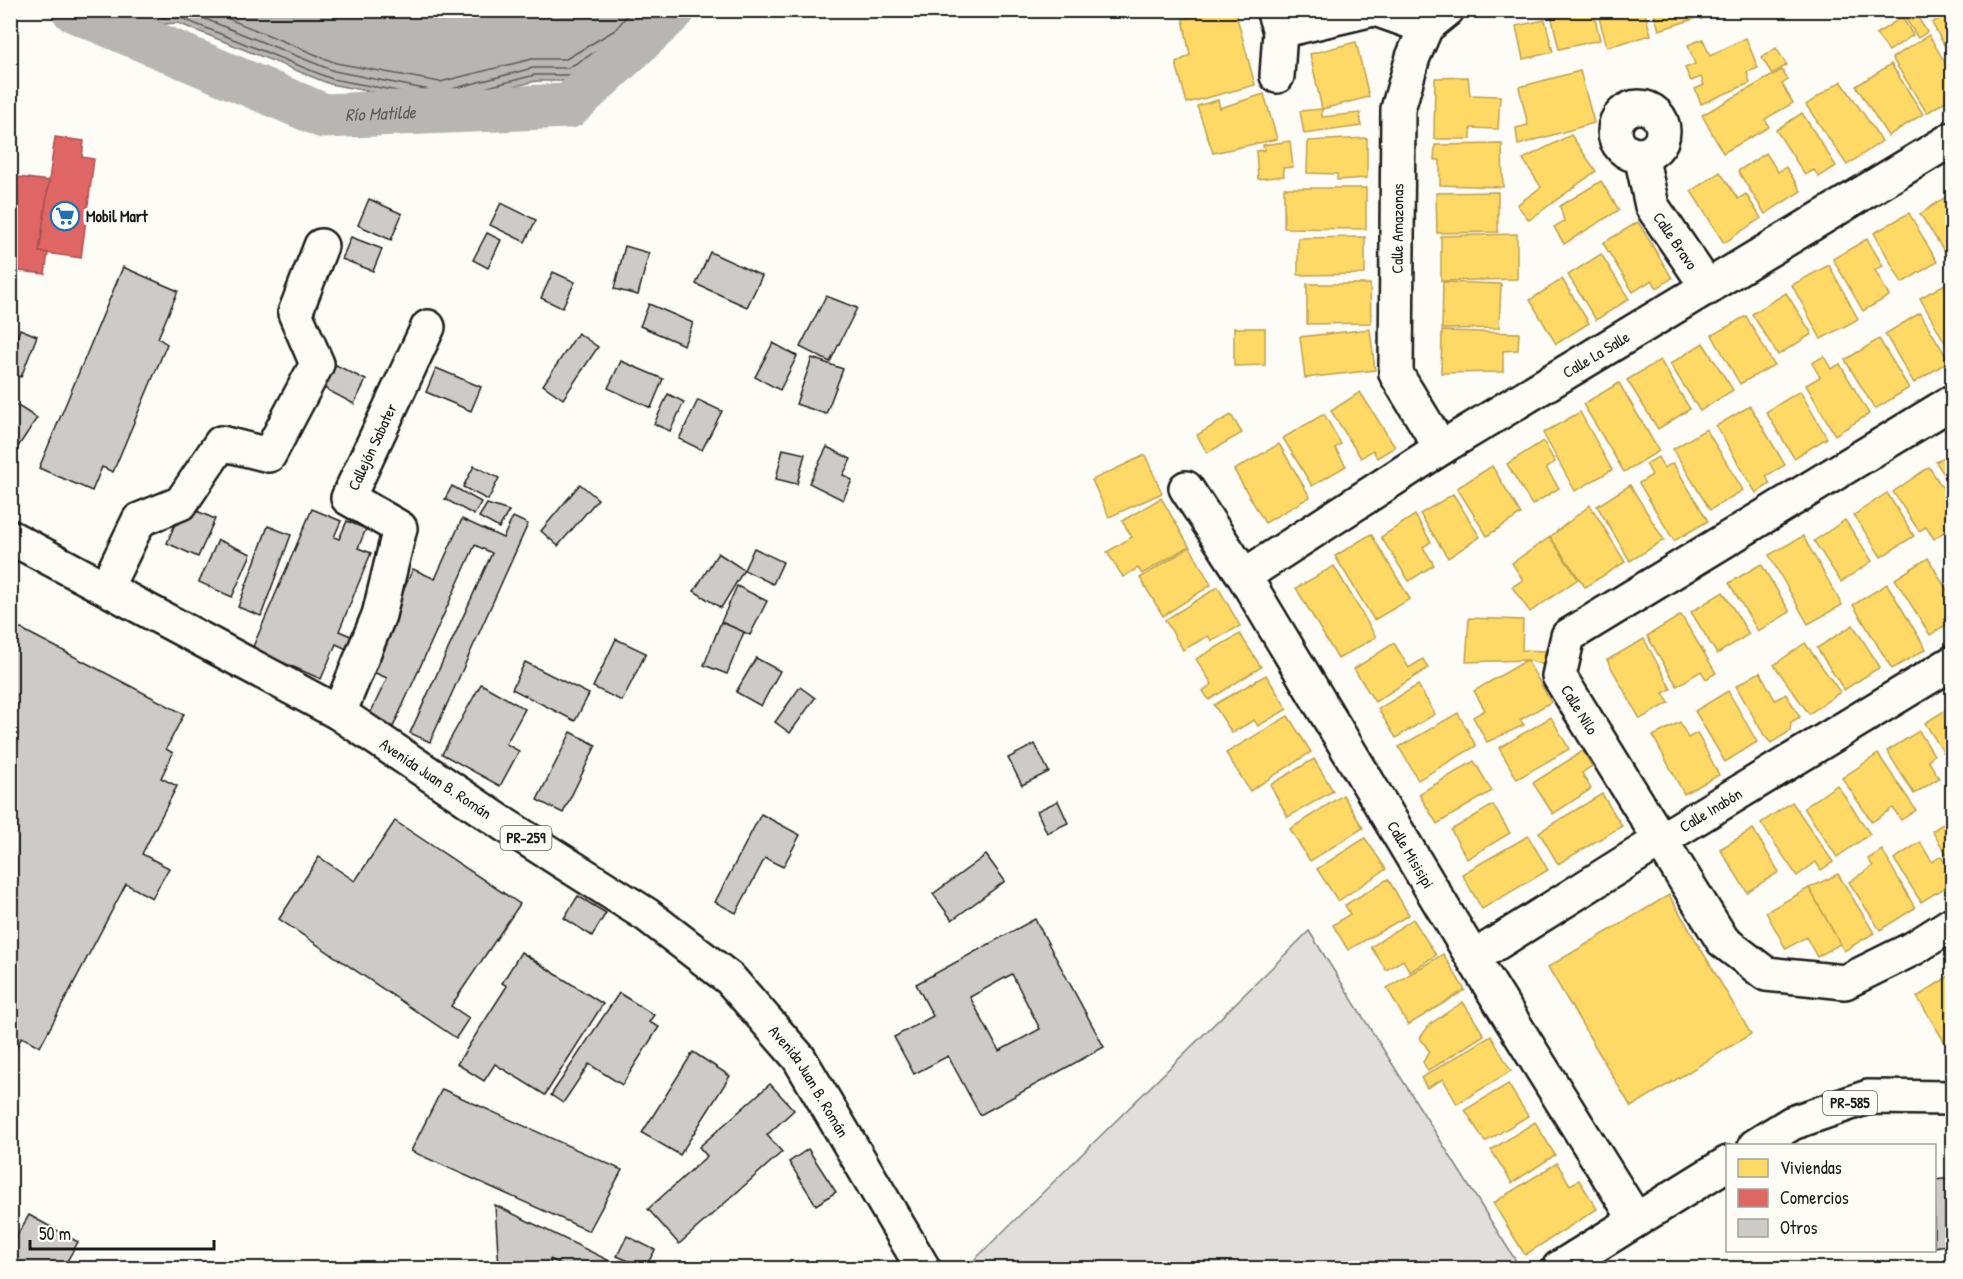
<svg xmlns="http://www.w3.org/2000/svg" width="1963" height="1279" viewBox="0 0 1963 1279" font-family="'Patrick Hand',sans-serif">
	<rect width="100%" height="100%" fill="#fdfcf7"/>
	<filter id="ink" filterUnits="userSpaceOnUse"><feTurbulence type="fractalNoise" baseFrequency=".0167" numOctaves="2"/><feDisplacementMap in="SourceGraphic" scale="12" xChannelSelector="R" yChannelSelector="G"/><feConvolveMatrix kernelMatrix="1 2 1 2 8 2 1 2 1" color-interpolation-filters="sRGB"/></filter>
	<g filter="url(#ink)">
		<!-- green -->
		<polygon fill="#e0dfdb" stroke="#7e7e7c" stroke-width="1.5" points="1309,931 1516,1261 1503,1268 971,1268 969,1265"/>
		<!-- water -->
		<polygon fill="#b7b6b2" stroke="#797876" stroke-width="1.5" points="134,11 662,11 630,47 572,81 536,81 441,105 330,84 178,23 163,24"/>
		<!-- homes -->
		<g fill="#ffd966" stroke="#bba050" stroke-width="1.5">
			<polygon points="1197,10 1235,10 1255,85 1187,103 1176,63 1190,55 1183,19 1197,15"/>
			<polygon points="1550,10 1593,10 1600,40 1559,49"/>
			<polygon points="1597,10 1644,10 1651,35 1607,47"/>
			<polygon points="1653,10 1692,10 1694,19 1659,30"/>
			<polygon points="1699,10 1736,10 1701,19"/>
			<polygon points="1952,11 1952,59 1932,23"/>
			<polygon points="1915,13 1927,32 1918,38 1906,19"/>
			<polygon points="1902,17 1913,35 1889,51 1876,34"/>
			<polygon points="1545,20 1553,52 1523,59 1516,26"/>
			<polygon points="1929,35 1952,75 1952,97 1927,113 1892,58"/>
			<polygon points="1746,38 1758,68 1747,72 1750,83 1701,104 1695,89 1704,85 1701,77 1691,81 1685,68 1695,64 1688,45 1703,39 1710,56"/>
			<polygon points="1356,42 1369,97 1322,109 1310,54"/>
			<polygon points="1776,48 1787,65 1772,74 1762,58"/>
			<polygon points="1891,64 1923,114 1888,136 1856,86"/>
			<polygon points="1782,70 1788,80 1782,84 1793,103 1765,119 1769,127 1723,153 1702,115"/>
			<polygon points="1580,71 1594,123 1518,145 1516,128 1528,125 1519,87"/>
			<polygon points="1468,77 1470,95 1500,96 1498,129 1471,128 1471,139 1434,139 1435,78"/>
			<polygon points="1841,81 1882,141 1847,165 1806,105"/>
			<polygon points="1264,94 1277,139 1213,153 1197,106 1218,100 1220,108"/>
			<polygon points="1322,109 1322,117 1360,113 1361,126 1304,134 1300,111"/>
			<polygon points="1802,113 1836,166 1819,177 1814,170 1805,175 1776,130"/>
			<polygon points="1571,135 1596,171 1529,220 1517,205 1541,187 1523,159"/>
			<polygon points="1367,138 1367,178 1337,180 1337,174 1307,173 1308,141"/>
			<polygon points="1290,141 1293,167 1283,168 1284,176 1258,179 1256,151 1264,150 1263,145"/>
			<polygon points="1502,144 1503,187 1440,185 1440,160 1434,160 1435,145"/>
			<polygon points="1766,153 1778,172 1786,167 1801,191 1765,214 1738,171"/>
			<polygon points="1720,172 1738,199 1746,194 1761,218 1724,243 1691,191"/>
			<polygon points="1601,181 1619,210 1564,244 1554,227 1564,221 1560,206"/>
			<polygon points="1284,188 1366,188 1366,229 1284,228"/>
			<polygon points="1498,192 1498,232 1437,233 1436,193"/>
			<polygon points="1952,193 1952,250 1946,254 1920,214"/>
			<polygon points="1909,213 1937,262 1902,283 1874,233"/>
			<polygon points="1638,222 1672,278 1657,288 1652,280 1633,292 1603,243"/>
			<polygon points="1517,234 1517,279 1441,281 1441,236"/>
			<polygon points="1365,237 1365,274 1298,275 1298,238"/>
			<polygon points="1867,239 1883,266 1875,270 1889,296 1863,311 1833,259"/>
			<polygon points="1601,254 1629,299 1596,320 1568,275"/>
			<polygon points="1829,265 1858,319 1821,339 1792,285"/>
			<polygon points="1562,279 1589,323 1556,344 1530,300"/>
			<polygon points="1952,280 1952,355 1920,298"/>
			<polygon points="1443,282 1501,284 1499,328 1442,329"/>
			<polygon points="1307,284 1370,284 1371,323 1307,324"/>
			<polygon points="1786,293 1812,334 1778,355 1752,314"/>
			<polygon points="1920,313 1949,361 1914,383 1885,334"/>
			<polygon points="1746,316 1774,365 1740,384 1712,335"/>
			<polygon points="1234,328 1265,328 1265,365 1234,366"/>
			<polygon points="1370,329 1375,370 1305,378 1300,337"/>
			<polygon points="1442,331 1519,333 1518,350 1503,351 1503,372 1441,373"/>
			<polygon points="1879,339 1909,388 1875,409 1845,360"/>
			<polygon points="1703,343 1733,390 1700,411 1670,364"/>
			<polygon points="1824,356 1831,369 1840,364 1869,414 1835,435 1806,385 1820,377 1812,363"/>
			<polygon points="1660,360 1690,409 1658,429 1627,380"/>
			<polygon points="1619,383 1659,451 1624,472 1583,404"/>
			<polygon points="1800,391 1827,438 1794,458 1766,412"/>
			<polygon points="1360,392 1395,447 1377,458 1373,450 1361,458 1331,411"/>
			<polygon points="1750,406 1785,465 1766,476 1770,484 1756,493 1716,426"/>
			<polygon points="1580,412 1612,470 1575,491 1543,433"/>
			<polygon points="1324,414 1341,444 1335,448 1346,466 1312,486 1283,438"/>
			<polygon points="1231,415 1242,433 1207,453 1197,435"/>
			<polygon points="1706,429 1743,490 1710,510 1673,449"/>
			<polygon points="1543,441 1555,462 1546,468 1559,488 1532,505 1507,464"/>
			<polygon points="1279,444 1310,497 1265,523 1234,470"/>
			<polygon points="1952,452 1952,487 1936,462"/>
			<polygon points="1145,455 1162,493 1109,517 1092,480"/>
			<polygon points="1658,457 1664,468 1673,463 1708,521 1674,541 1639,483 1652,475 1646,464"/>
			<polygon points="1492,466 1521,514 1487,536 1457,488"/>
			<polygon points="1929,467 1952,502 1952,526 1934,539 1926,527 1919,531 1893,492"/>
			<polygon points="1630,485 1664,540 1630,561 1597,506"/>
			<polygon points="1887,493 1914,536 1881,557 1854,515"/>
			<polygon points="1453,494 1480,537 1448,558 1420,514"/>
			<polygon points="1161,498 1189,546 1142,574 1138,568 1123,577 1107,552 1132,537 1122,521"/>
			<polygon points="1590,505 1625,562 1585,587 1550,537"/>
			<polygon points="1415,515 1431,542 1423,547 1434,565 1409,581 1381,537"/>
			<polygon points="1845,520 1872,561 1841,582 1814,541"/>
			<polygon points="1371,534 1410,599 1374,620 1335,556"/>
			<polygon points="1803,536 1842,605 1808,624 1769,555"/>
			<polygon points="1550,537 1578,579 1530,612 1512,587 1523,580 1512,563"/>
			<polygon points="1190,547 1211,585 1163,616 1140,578"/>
			<polygon points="1928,558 1952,599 1952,621 1930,635 1895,579"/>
			<polygon points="1761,564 1790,612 1758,631 1729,583"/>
			<polygon points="1334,566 1376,637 1338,659 1296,588"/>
			<polygon points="1887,584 1926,649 1892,669 1853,605"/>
			<polygon points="1218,587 1240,626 1212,641 1208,636 1183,650 1165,620"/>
			<polygon points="1723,592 1749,634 1717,654 1691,612"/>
			<polygon points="1681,615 1716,673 1706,679 1701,671 1677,686 1647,636"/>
			<polygon points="1469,618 1523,620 1522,650 1545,651 1544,665 1527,660 1466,662"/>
			<polygon points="1853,625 1880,667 1844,690 1817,648"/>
			<polygon points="1240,634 1261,667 1209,700 1203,691 1212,684 1196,659"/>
			<polygon points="1644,639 1671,689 1663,693 1669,703 1640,719 1607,660"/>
			<polygon points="1394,643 1409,668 1423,659 1428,668 1375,702 1354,669"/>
			<polygon points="1805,643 1840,692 1809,714 1774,665"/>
			<polygon points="1527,660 1551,702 1520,720 1524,725 1487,742 1473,717 1485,710 1474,691"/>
			<polygon points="1760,672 1775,700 1786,694 1800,717 1791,722 1790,731 1771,743 1764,735 1736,686"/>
			<polygon points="1266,675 1287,709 1258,726 1254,720 1232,733 1214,705"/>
			<polygon points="1418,685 1435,714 1396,738 1378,709"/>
			<polygon points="1728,691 1757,742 1725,762 1695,711"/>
			<polygon points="1952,706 1952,766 1925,723"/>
			<polygon points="1458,713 1476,746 1418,780 1399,747"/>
			<polygon points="1288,716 1311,752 1250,791 1226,753"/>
			<polygon points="1551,717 1569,749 1517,779 1499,748"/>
			<polygon points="1680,722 1688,738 1697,733 1719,775 1684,794 1653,736"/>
			<polygon points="1919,731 1934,755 1928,760 1939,778 1914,794 1887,751"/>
			<polygon points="1583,751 1592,766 1582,773 1591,789 1553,814 1533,783"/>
			<polygon points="1878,754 1916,810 1901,820 1893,808 1872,822 1842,778"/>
			<polygon points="1314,759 1333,791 1288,817 1270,785"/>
			<polygon points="1474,761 1492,791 1437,824 1419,794"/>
			<polygon points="1837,785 1870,834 1837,857 1804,808"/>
			<polygon points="1602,794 1622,826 1558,864 1539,832"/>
			<polygon points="1343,795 1363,828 1310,861 1290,829"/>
			<polygon points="1792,802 1833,862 1821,870 1816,862 1797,876 1761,823"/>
			<polygon points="1493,805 1510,833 1467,859 1451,830"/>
			<polygon points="1952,818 1952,863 1932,831"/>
			<polygon points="1753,829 1779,872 1747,892 1720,849"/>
			<polygon points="1528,836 1548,870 1482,909 1462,874"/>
			<polygon points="1365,838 1386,869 1338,901 1317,869"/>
			<polygon points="1920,842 1932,862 1941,856 1952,874 1952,883 1921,902 1894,859"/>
			<polygon points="1882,850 1915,908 1880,930 1849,882 1873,866 1868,859"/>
			<polygon points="1838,874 1874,933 1844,951 1809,888"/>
			<polygon points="1388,879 1409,915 1348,950 1333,925 1350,914 1345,905"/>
			<polygon points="1809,888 1840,944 1817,957 1806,937 1786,949 1766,912"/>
			<polygon points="1669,895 1751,1034 1631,1107 1548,967"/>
			<polygon points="1413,919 1436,955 1410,972 1403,960 1386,970 1371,947"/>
			<polygon points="1443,954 1465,990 1408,1025 1387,988"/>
			<polygon points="1952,974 1952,1054 1917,997"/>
			<polygon points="1463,1002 1484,1035 1428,1071 1423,1062 1430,1052 1420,1038 1430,1024"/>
			<polygon points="1491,1036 1511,1071 1457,1104 1443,1079 1427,1088 1421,1078"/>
			<polygon points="1508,1084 1528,1116 1485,1142 1465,1110"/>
			<polygon points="1535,1122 1555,1155 1512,1183 1491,1150"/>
			<polygon points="1557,1163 1570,1185 1579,1180 1597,1209 1525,1255 1493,1203"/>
		</g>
		<!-- shops -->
		<g fill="#e06666" stroke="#a55050" stroke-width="1.5">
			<polygon points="55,137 84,141 82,157 94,159 81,258 39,252"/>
			<polygon points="10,176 49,181 39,252 48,253 45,274 10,270"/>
		</g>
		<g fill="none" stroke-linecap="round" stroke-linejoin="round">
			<!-- shore -->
			<g stroke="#5a5a58" stroke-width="1.5">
				<polyline points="148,10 164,18 181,18 332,79 441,99 535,75 570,75 626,43 654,10"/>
				<polyline points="183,10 334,71 440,92 533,68 568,68 621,37 644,10"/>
				<polyline points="207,10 336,63 440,82 532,59 566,59 615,30 632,10"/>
			</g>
			<!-- river -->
			<path stroke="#b7b6b2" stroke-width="45" id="s1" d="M74,10L324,116L569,106L673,10"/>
		</g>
		<!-- building -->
		<g fill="#cccbc8" stroke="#1c1c1c" stroke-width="1.5" fill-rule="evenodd">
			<polygon points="369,199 402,214 391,240 358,225"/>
			<polygon points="501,203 536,220 525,242 490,225"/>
			<polygon points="487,233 501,240 488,268 473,260"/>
			<polygon points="351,237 382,249 373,271 342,259"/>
			<polygon points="625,246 649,253 638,295 614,289"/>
			<polygon points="710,252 762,276 747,307 696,284"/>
			<polygon points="123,267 178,291 158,338 167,344 113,472 102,467 92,491 39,468"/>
			<polygon points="553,272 575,282 562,308 541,298"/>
			<polygon points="826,296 857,308 830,362 800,347"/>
			<polygon points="649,304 693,323 684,345 640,326"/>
			<polygon points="20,329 37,336 21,377 10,373 10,340 17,338"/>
			<polygon points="578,333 598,347 563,399 543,385"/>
			<polygon points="773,343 797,356 780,390 755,377"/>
			<polygon points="812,358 843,369 826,414 796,404"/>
			<polygon points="621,361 663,379 651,408 608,388"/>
			<polygon points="334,364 366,380 354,404 322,387"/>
			<polygon points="436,368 481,387 471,411 426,392"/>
			<polygon points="668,394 684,402 670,431 654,424"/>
			<polygon points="698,400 722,411 702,450 679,439"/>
			<polygon points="10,401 37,418 10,459"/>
			<polygon points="827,447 851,459 843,475 852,480 843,500 809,483"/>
			<polygon points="783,449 805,454 797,484 776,479"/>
			<polygon points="474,466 499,478 488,500 463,487"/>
			<polygon points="580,484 598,499 558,546 541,531"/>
			<polygon points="452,486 481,502 474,515 445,499"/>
			<polygon points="487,504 509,511 499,528 479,517"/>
			<polygon points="183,505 215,519 198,557 167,543"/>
			<polygon points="312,509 341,521 334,537 339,539 347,521 366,529 358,548 371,553 339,631 358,639 353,652 336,644 321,679 252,649"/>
			<polygon points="513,517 528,524 430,742 410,733 492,553 475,545 393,727 369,716 387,678 368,670 413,569 435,579 462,519 503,538"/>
			<polygon points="268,526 291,535 261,616 238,607"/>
			<polygon points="218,540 251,554 232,597 199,582"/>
			<polygon points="754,548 783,562 773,584 744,570"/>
			<polygon points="718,553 744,570 721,608 694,591"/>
			<polygon points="737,586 767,601 750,635 721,622"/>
			<polygon points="721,622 744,632 727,674 704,665"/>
			<polygon points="10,623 184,714 166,749 173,753 161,778 177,786 142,854 169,868 152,898 126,884 40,1047 22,1037 10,1059"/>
			<polygon points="616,639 646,653 622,701 593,687"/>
			<polygon points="756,658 780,671 761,706 736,692"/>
			<polygon points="525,662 589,694 575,721 512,689"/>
			<polygon points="481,684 525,709 506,744 519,751 500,786 442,754"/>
			<polygon points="800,687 815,698 790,733 775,722"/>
			<polygon points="571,732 596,745 563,813 537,800"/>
			<polygon points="1035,744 1049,772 1022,785 1008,758"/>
			<polygon points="1058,801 1068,823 1047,833 1037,811"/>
			<polygon points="761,814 800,835 783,867 765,858 736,913 715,902"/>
			<polygon points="395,821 520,904 451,1006 469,1018 456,1038 279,919 319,857 355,881"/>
			<polygon points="986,855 1005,881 952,920 933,894"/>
			<polygon points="578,896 606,913 592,936 564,918"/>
			<path d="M1035,919L1104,1047L980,1115L948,1056L914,1074L894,1037L933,1016L916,984ZM1012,974L1040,1029L999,1051L970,997Z"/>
			<polygon points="521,952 603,1004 545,1095 495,1064 484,1081 457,1064 507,986 502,983"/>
			<polygon points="619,993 654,1015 649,1022 659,1027 622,1085 589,1064 563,1103 551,1095"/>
			<polygon points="693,1052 730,1076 680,1155 642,1133"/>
			<polygon points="770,1084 794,1110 767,1135 782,1152 679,1244 648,1209 707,1156 699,1147"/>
			<polygon points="442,1089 622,1170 589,1231 411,1151"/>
			<polygon points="808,1149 836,1192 816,1205 789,1162"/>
			<polygon points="1952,1178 1952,1244 1934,1247 1934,1180"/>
			<polygon points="495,1205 608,1260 604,1268 569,1268 550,1259 551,1268 499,1268"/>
			<polygon points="29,1215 78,1242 63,1268 10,1267 10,1247"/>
			<polygon points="627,1236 655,1250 645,1268 617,1256"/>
		</g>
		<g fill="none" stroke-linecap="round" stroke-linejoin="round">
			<!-- minor casing -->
			<g stroke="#1c1c1c" stroke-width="38">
				<g id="minor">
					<polyline points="1273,10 1280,31 1277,76"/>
					<polyline points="1378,10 1426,27"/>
					<polyline points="1280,31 1369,10"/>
					<circle cx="1639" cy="131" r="24"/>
					<path id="s2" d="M1641,155L1652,206L1708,288"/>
					<path id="s3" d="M1952,402L1568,636L1559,676L1723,941L1766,974L1845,982L1914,948L1952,924"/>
					<path id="s4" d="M1441,448L1396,374L1398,109L1413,57L1426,27L1447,10"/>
					<path id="s5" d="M1186,488L1244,576L1473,958L1636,1220"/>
					<path id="s6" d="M1244,576L1441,448L1952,139"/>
					<polyline points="106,588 139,520 181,503 221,443 269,455 317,364 295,313 321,246"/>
					<path id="s7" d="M339,713L379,615L400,528L348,498L428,327"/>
					<path id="s8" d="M1473,958L1659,841L1952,663"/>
				</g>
			</g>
			<!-- major casing -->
			<g stroke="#1c1c1c" stroke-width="38">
				<g id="major">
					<path id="s9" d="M10,537L339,713L505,825L647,915L730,979L799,1058L923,1268"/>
					<polyline points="1755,1146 1792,1123 1868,1097 1952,1098"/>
					<polyline points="1559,1268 1728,1163"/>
				</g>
			</g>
			<!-- minor -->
			<use href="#minor" stroke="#fdfcf7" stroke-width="33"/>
			<!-- major -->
			<use href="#major" stroke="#fdfcf7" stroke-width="33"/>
		</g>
	</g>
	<!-- icons -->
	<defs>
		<g id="supermarket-ring" transform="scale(1.5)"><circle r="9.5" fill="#fdfcf7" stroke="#1f6fb2" stroke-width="1.5"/><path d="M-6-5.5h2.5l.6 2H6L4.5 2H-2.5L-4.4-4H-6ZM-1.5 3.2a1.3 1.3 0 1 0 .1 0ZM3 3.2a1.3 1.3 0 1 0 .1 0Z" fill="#1f6fb2"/></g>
	</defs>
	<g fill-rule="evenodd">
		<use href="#supermarket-ring" x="65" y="216"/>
	</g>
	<g text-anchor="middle" stroke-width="6" stroke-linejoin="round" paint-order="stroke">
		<!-- shield labels -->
		<g fill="#fdfcf7" stroke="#605f5e" stroke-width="1.5">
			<rect x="500.5" y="826" width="51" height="24" rx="4.5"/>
			<rect x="1823" y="1091" width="54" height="24" rx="4.5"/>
		</g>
		<g font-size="15" font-weight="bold" fill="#1c1c1c">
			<text x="526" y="843">PR-259</text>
			<text x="1850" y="1108">PR-585</text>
		</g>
		<!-- poi labels -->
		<g font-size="16" font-weight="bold" fill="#1c1c1c" stroke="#fdfcf7" text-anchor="start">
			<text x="86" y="222">Mobil Mart</text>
		</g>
		<!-- street labels -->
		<g font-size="16" fill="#1c1c1c" stroke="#fdfcf7">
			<text dy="6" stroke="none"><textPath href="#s4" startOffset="232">Calle Amazonas</textPath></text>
			<text dy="6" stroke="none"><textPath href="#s2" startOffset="94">Calle Bravo</textPath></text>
			<text dy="6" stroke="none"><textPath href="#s6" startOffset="416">Calle La Salle</textPath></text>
			<text dy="6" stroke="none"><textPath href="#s7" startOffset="312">Callejón Sabater</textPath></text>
			<text dy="6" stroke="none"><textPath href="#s3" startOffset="530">Calle Nilo</textPath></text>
			<text dy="6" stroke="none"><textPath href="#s9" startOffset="490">Avenida Juan B. Román</textPath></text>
			<text dy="6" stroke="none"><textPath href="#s8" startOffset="280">Calle Inabón</textPath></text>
			<text dy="6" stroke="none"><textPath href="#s5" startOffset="430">Calle Misisipi</textPath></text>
			<text dy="6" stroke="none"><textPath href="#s9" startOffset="976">Avenida Juan B. Román</textPath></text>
		</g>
		<!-- water labels -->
		<g font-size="18" font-style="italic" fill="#5a5a58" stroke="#fdfcf7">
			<text dy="6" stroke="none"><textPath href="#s1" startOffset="328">Río Matilde</textPath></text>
		</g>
	</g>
	<!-- margin -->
	<rect width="1963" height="1279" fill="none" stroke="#fdfcf7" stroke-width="36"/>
	<rect x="18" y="18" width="1927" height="1243" fill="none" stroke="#1c1c1c" stroke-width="2" filter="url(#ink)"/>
	<!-- legend -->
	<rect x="1726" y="1144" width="210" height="108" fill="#fdfcf7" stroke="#a3a29f" stroke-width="1.5"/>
	<rect x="1738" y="1159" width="30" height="18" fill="#ffd966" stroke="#a3a29f" stroke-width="1.5"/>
	<text x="1780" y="1174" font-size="18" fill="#1c1c1c">Viviendas</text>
	<rect x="1738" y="1189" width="30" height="18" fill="#e06666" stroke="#a3a29f" stroke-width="1.5"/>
	<text x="1780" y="1204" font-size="18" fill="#1c1c1c">Comercios</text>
	<rect x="1738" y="1219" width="30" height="18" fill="#cccbc8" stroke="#a3a29f" stroke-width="1.5"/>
	<text x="1780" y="1234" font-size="18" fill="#1c1c1c">Otros</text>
	<!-- scale -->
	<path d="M30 1240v9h184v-9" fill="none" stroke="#1c1c1c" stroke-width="3"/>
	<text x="39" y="1240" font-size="18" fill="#1c1c1c" stroke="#fdfcf7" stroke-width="4.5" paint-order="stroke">50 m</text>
</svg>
